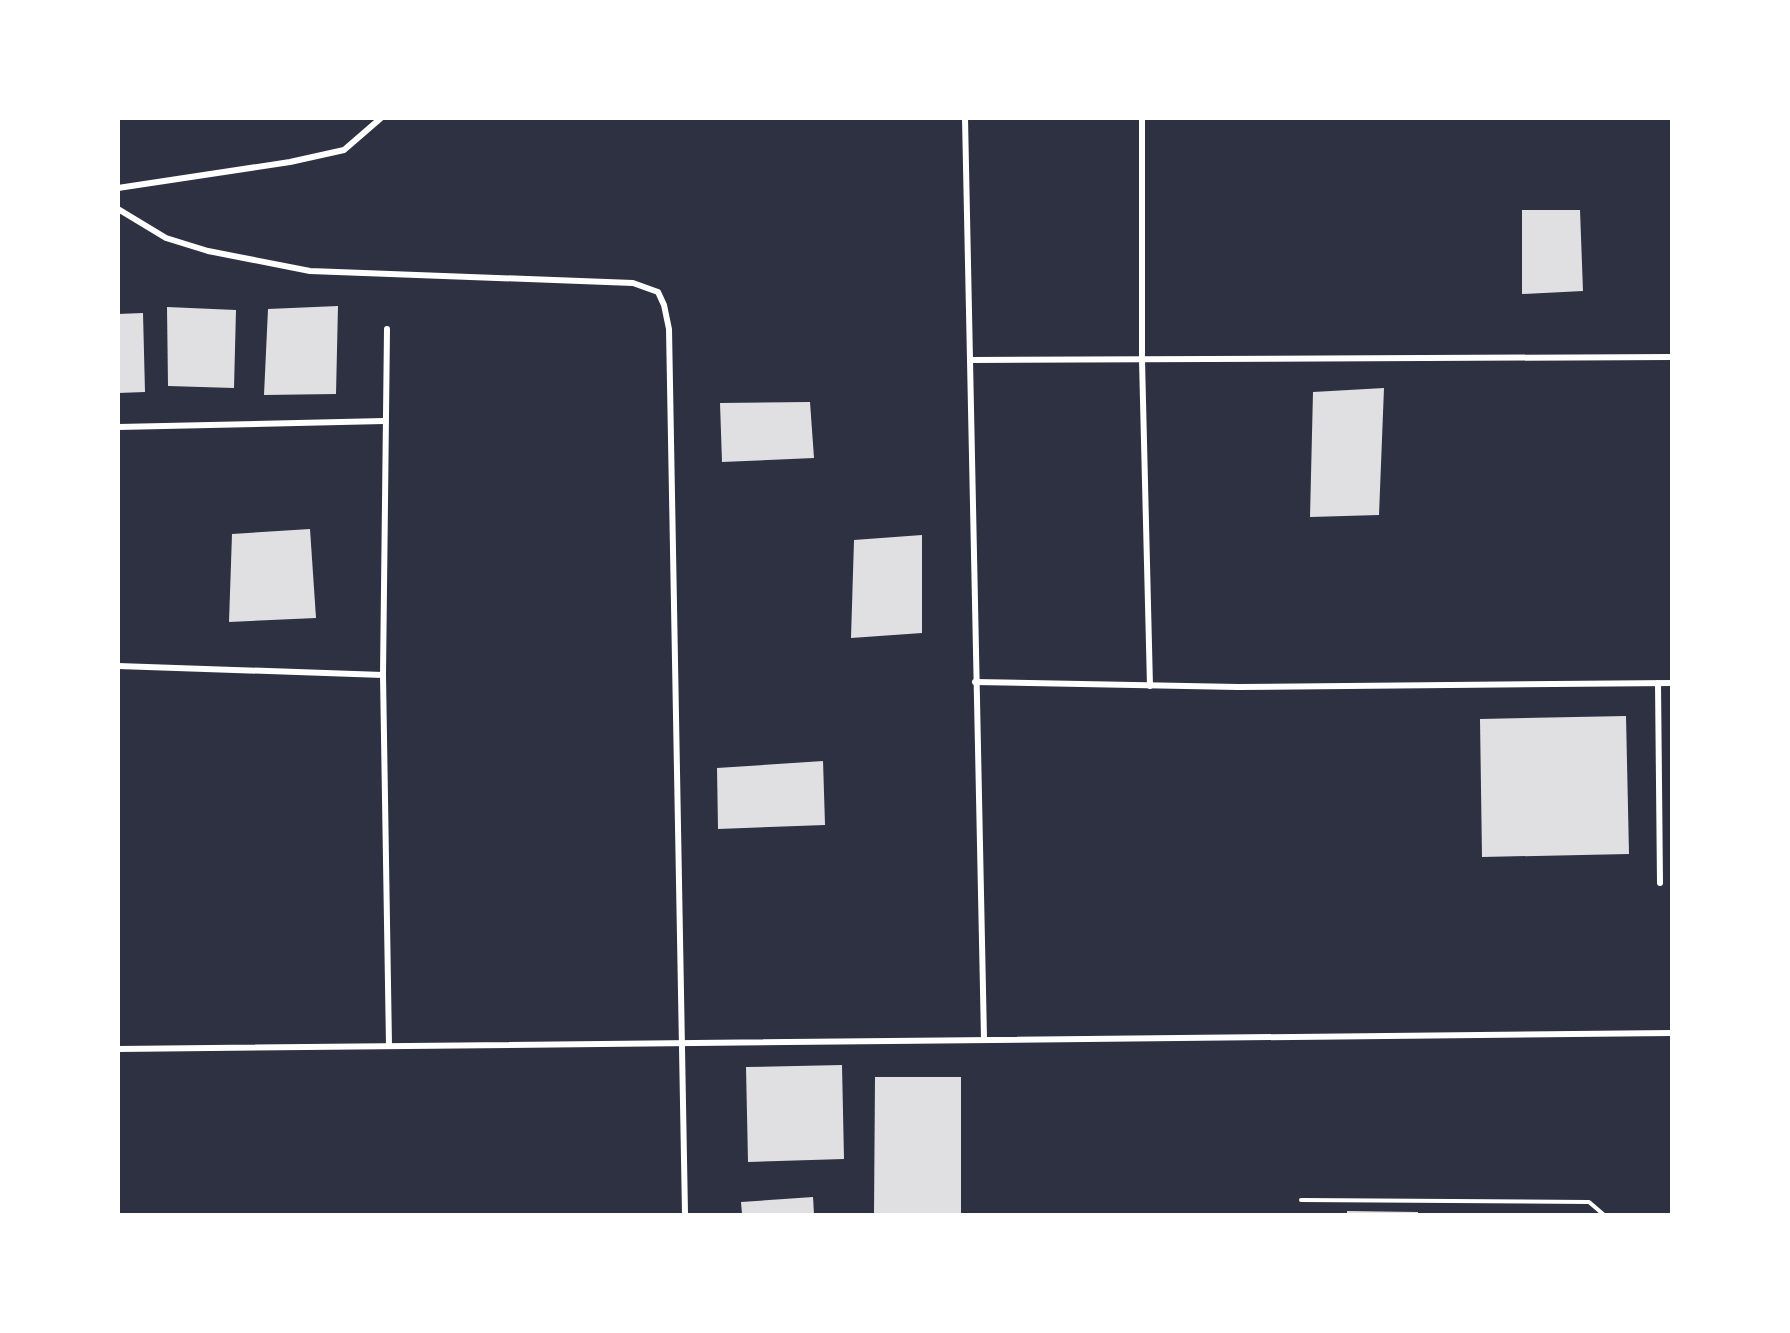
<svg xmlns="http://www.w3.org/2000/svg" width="1790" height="1333" viewBox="0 0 1790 1333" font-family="'Varela Round',sans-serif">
	<rect width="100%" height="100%" fill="#2d3142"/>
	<!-- building -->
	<g fill="#e0e0e3">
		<polygon points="1522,210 1580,210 1583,291 1522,294"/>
		<polygon points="338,306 336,394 264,395 268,309"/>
		<polygon points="167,307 236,310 234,388 168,386"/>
		<polygon points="143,313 145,392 118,393 118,314"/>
		<polygon points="1384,388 1379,515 1310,517 1313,392"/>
		<polygon points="810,402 814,458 722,462 720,403"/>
		<polygon points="310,529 316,618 229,622 232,534"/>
		<polygon points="922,535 922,633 851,638 854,540"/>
		<polygon points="1626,716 1629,854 1482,857 1480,719"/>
		<polygon points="823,761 825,825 718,829 717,768"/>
		<polygon points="842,1065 844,1159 748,1162 746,1067"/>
		<polygon points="875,1077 961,1077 961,1214 874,1214"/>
		<polygon points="813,1197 814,1214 742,1214 741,1202"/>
		<polygon points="1347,1211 1418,1212 1418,1214 1347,1214"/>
	</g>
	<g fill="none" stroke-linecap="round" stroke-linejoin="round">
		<!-- path -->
		<polyline stroke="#fff" stroke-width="4" points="1301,1200 1589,1202 1603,1214"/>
		<!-- minor -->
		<g stroke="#fff" stroke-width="6">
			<polyline points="965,118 984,1039"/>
			<polyline points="1142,118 1142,360 1150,686"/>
			<polyline points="118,188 290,162 344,150 381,118"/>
			<polyline points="118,209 166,238 208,251 310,271 633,283 658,292 664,305 669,329 685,1214"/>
			<polyline points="387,329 383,675 389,1046"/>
			<polyline points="971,360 1672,357"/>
			<polyline points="118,427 384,421"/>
			<polyline points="118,666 383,675"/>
			<polyline points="975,682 1238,687 1672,683"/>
			<polyline points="1658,683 1660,883"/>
			<polyline points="118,1049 1672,1033"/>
		</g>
	</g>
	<!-- border -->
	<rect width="1790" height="1333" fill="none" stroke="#ffffff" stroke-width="240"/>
</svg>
